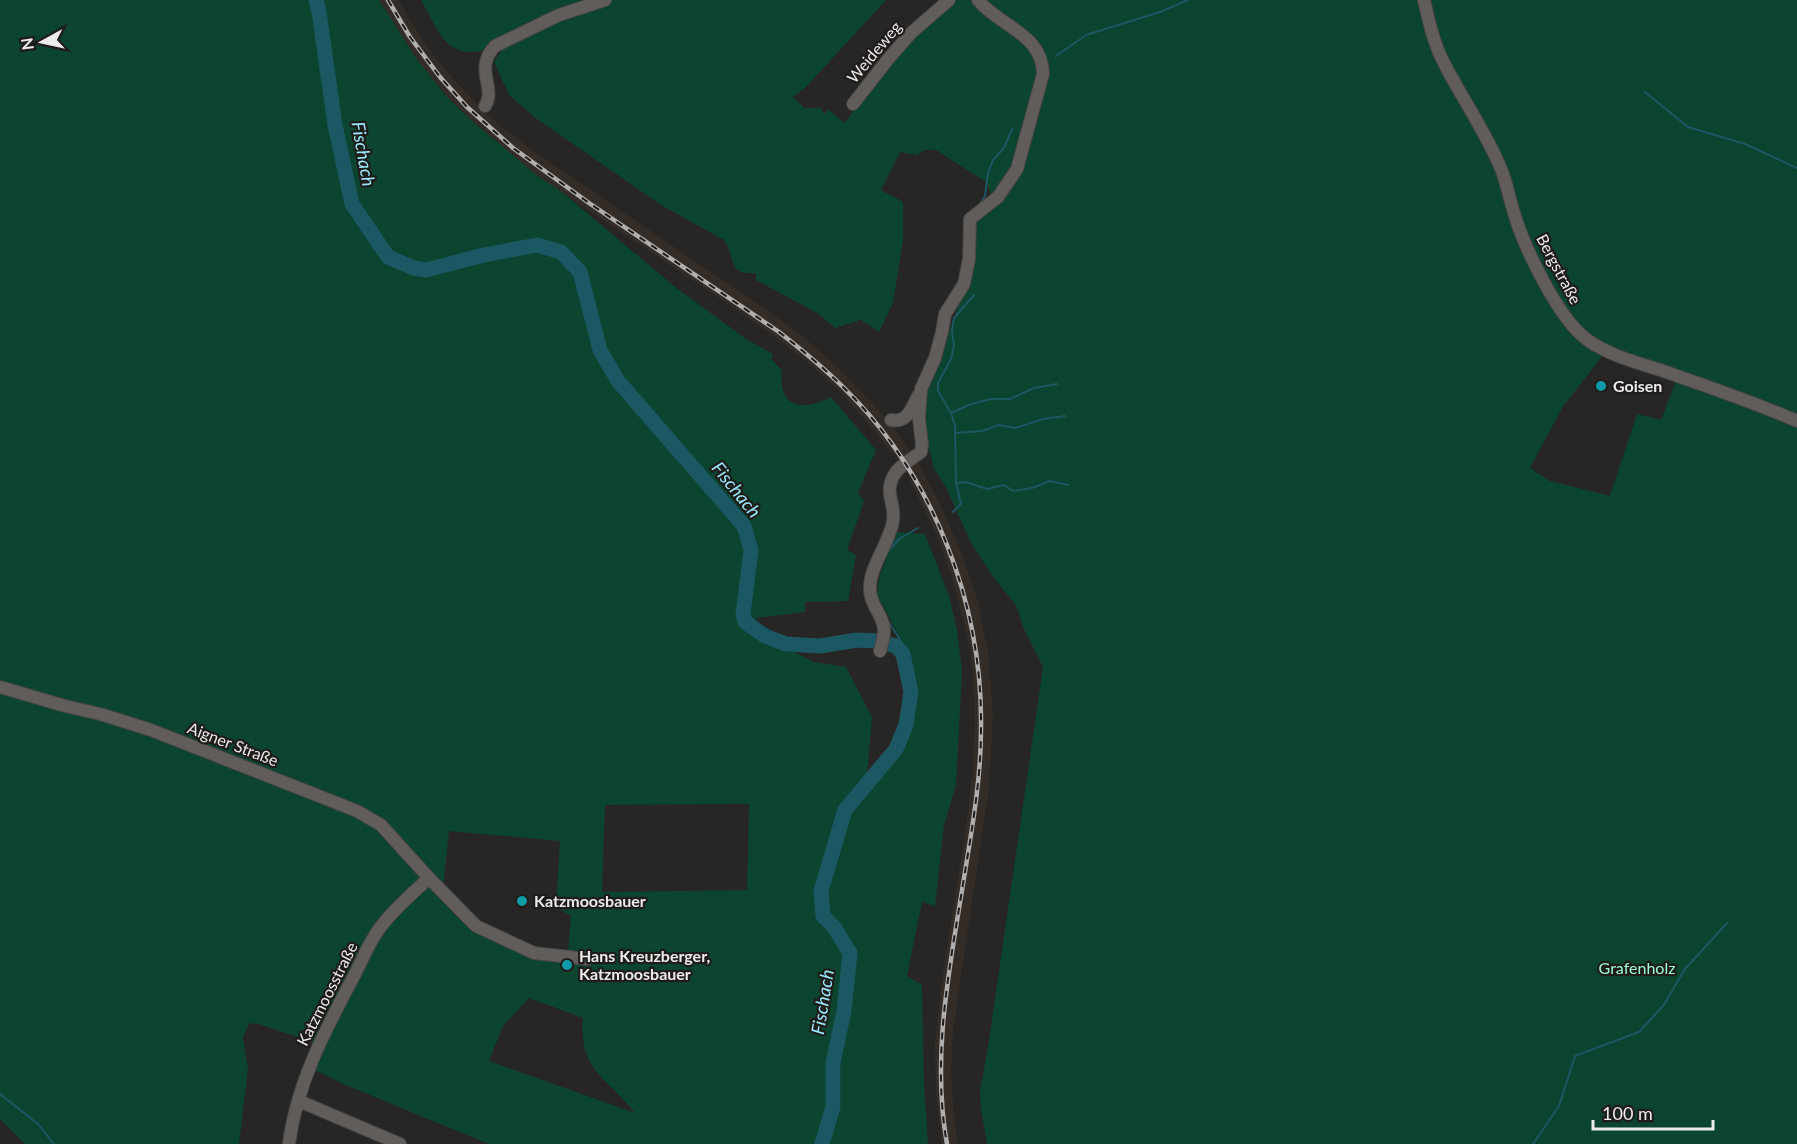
<svg xmlns="http://www.w3.org/2000/svg" width="1797" height="1144" viewBox="0 0 1797 1144" font-family="Lato,sans-serif">
	<rect width="100%" height="100%" fill="#282624"/>
	<!-- built -->
	<polygon fill="#342d27" points="379,0 398,0 421,38 441,65 471,98 503,128 539,155 765,309 800,334 843,372 891,424 909,450 915,462 920,466 940,504 961,552 977,599 988,653 993,713 989,787 953,1030 951,1070 953,1108 958,1144 942,1144 936,1094 935,1043 944,966 965,833 973,771 975,714 973,676 969,644 952,577 938,538 905,470 876,433 841,392 802,357 746,316 539,177 471,120 448,98 418,61"/>
	<!-- green -->
	<g fill="#0b442f" fill-rule="evenodd">
		<path d="M0,0H379L418,61L448,98L471,120L539,177L562,192L674,286L746,339L773,354L771,359L782,370C777,408 803,412 831,397L876,450L858,493L864,501L847,550L856,555L848,601L805,602V612L756,618L758,634L814,662L846,667L872,717L865,798L907,725L915,692L908,652L877,595L880,574L897,532L925,534L949,596L957,630L962,671L956,785L944,825L935,906L922,902L907,976L922,985L924,1084L928,1144H489L343,1084L313,1069L320,1045L259,1024L249,1023L243,1037L248,1069L239,1144H25L0,1119ZM749,804L747,890L602,892L605,805ZM449,831L560,841L556,907L571,916L568,952L539,951L478,924L443,889ZM529,998L583,1018C578,1070 608,1078 635,1113L489,1061L503,1026Z"/>
		<path d="M421,0H886L805,88L792,98L796,99L804,108H821L824,114L829,110L845,123C877,79 908,29 956,0H1421L1559,311L1603,355L1562,408L1530,468L1550,481L1610,496L1637,414L1661,420L1676,381L1797,426V1144H987L981,1110L980,1091L988,1047L1043,667L1024,629L1016,605L994,578L971,543L946,487L934,469L925,433L924,396L938,364L974,261L973,223L993,199L986,182L936,150H924L917,155L900,152L881,190L903,202V241L893,303L879,332L861,320L835,328L819,314L756,280V273C727,276 736,257 724,240L661,205L537,119L509,95L494,62L502,49C490,46 483,52 470,52C443,53 433,20 421,0Z"/>
		<polygon points="1427,0 1797,0 1797,418 1648,363 1595,340 1573,319 1536,256 1450,71"/>
	</g>
	<g fill="none" stroke-linecap="round" stroke-linejoin="round">
		<!-- stream -->
		<g stroke="#1c5764" stroke-width="2">
			<polyline points="1056,56 1086,35 1160,12 1188,0"/>
			<polyline points="1645,92 1688,127 1745,144 1797,168"/>
			<polyline points="980,204 985,196 988,173 993,160 1004,148 1012,129"/>
			<polyline points="951,413 971,404 991,399 1010,399 1034,388 1057,384"/>
			<polyline points="955,433 982,431 999,425 1015,428 1043,419 1065,416"/>
			<polyline points="957,483 966,482 987,489 1004,485 1013,491 1032,488 1050,481 1068,485"/>
			<polyline points="953,512 961,504 956,483 955,425 951,413 938,391 938,383 951,359 954,346 952,331 954,318 974,295"/>
			<polyline points="886,554 899,539 918,528"/>
			<polyline points="888,621 901,641 903,654"/>
			<polyline points="0,1094 38,1124 54,1144"/>
			<polyline points="1533,1144 1559,1106 1575,1056 1639,1032 1663,1006 1685,969 1727,923"/>
		</g>
		<!-- river -->
		<polyline stroke="#1c5764" stroke-width="15" points="316,0 319,12 335,125 352,204 388,257 414,268 426,270 484,255 537,245 561,252 580,272 600,350 618,381 744,526 751,550 743,614 745,622 765,636 786,644 820,646 857,640 876,641 896,646 903,654 911,692 906,725 896,749 845,810 821,891 823,916 834,927 850,953 844,1011 833,1063 833,1107 822,1144"/>
		<!-- minor casing -->
		<g stroke="#464442" stroke-width="14">
			<g id="minor">
				<path d="M1424,0C1429,22 1434,45 1445,65C1463,100 1486,132 1501,169C1507,183 1509,198 1514,213C1524,247 1559,321 1589,341C1612,357 1643,364 1669,373C1712,388 1756,403 1797,421"/>
				<polyline points="853,104 889,58 911,33 949,0"/>
				<path d="M485,106C497,88 473,69 495,46L559,15L605,0"/>
				<path d="M891,420C907,423 911,410 918,396"/>
				<path d="M880,651C882,643 886,633 883,624C880,612 870,603 870,590C869,566 889,545 893,521C896,502 882,492 896,472C901,465 913,458 921,452L922,444L919,419L921,389L935,358L942,332L945,314L964,284L969,259L970,219L998,197L1017,169L1043,74C1043,34 999,26 978,0"/>
				<polyline points="0,687 65,706 100,714 151,730 357,811 381,825 429,878 476,926 534,953 587,959"/>
				<polyline points="299,1101 400,1144"/>
				<path d="M289,1144C297,1081 327,1027 356,972C364,956 371,938 383,924C396,907 413,893 429,878"/>
			</g>
		</g>
		<!-- minor -->
		<use href="#minor" stroke="#605d5b" stroke-width="12"/>
		<!-- rail casing -->
		<g stroke="#b1afae" stroke-width="4.5">
			<path id="rail" d="M388,0L410,37L440,77L467,107L513,148L589,203L779,332C802,350 824,368 844,388C934,476 983,605 981,729C981,779 972,829 964,878C950,966 931,1055 947,1144"/>
		</g>
		<!-- rail -->
		<use href="#rail" stroke="#1f1c1a" stroke-width="2" stroke-dasharray="7" stroke-linecap="butt"/>
	</g>
	<!-- markers -->
	<g fill="#0f9aa8" stroke="#1f1c1a" stroke-width="2">
		<circle cx="1601" cy="386" r="6"/>
		<circle cx="522" cy="901" r="6"/>
		<circle cx="567" cy="965" r="6"/>
	</g>
	<g text-anchor="middle" stroke-width="4.5" stroke-linejoin="round" paint-order="stroke">
		<!-- street labels -->
		<g font-size="16" fill="#edebea" stroke="#1f1c1a">
			<text transform="translate(874 52) rotate(-50)" y="6">Weideweg</text>
			<text transform="translate(1559 269) rotate(62)" y="6">Bergstraße</text>
			<text transform="translate(233 744) rotate(21)" y="6">Aigner Straße</text>
			<text transform="translate(327 994) rotate(-63)" y="6">Katzmoosstraße</text>
		</g>
		<!-- poi labels -->
		<g font-size="16" font-weight="bold" fill="#edebea" stroke="#1f1c1a" text-anchor="start">
			<text x="1613" y="392">Goisen</text>
			<text x="534" y="907">Katzmoosbauer</text>
			<text x="579" y="962">Hans Kreuzberger,<tspan x="579" dy="18">Katzmoosbauer</tspan></text>
		</g>
		<!-- park labels -->
		<g font-size="16" fill="#9efbd0" stroke="#1f1c1a">
			<text x="1637" y="974">Grafenholz</text>
		</g>
		<!-- water labels -->
		<g font-size="18" font-style="italic" fill="#9ceafd" stroke="#1f1c1a">
			<text transform="translate(363 154) rotate(80)" y="6">Fischach</text>
			<text transform="translate(736 490) rotate(51)" y="6">Fischach</text>
			<text transform="translate(823 1002) rotate(-81)" y="6">Fischach</text>
		</g>
	</g>
	<!-- north arrow -->
	<g transform="translate(42 42) rotate(262)" stroke="#1f1c1a" stroke-width="4.5" paint-order="stroke">
	<path d="M0-4.5L10 22L0 15L-10 22Z" fill="#edebea"/>
	<text y="-9" font-size="16" font-weight="bold" text-anchor="middle" fill="#edebea">N</text>
	</g>
	<!-- scale -->
	<path d="M1593 1120v9h120v-9" fill="none" stroke="#edebea" stroke-width="3"/>
	<text x="1602" y="1120" font-size="18" fill="#edebea" stroke="#1f1c1a" stroke-width="4.5" paint-order="stroke">100 m</text>
</svg>
